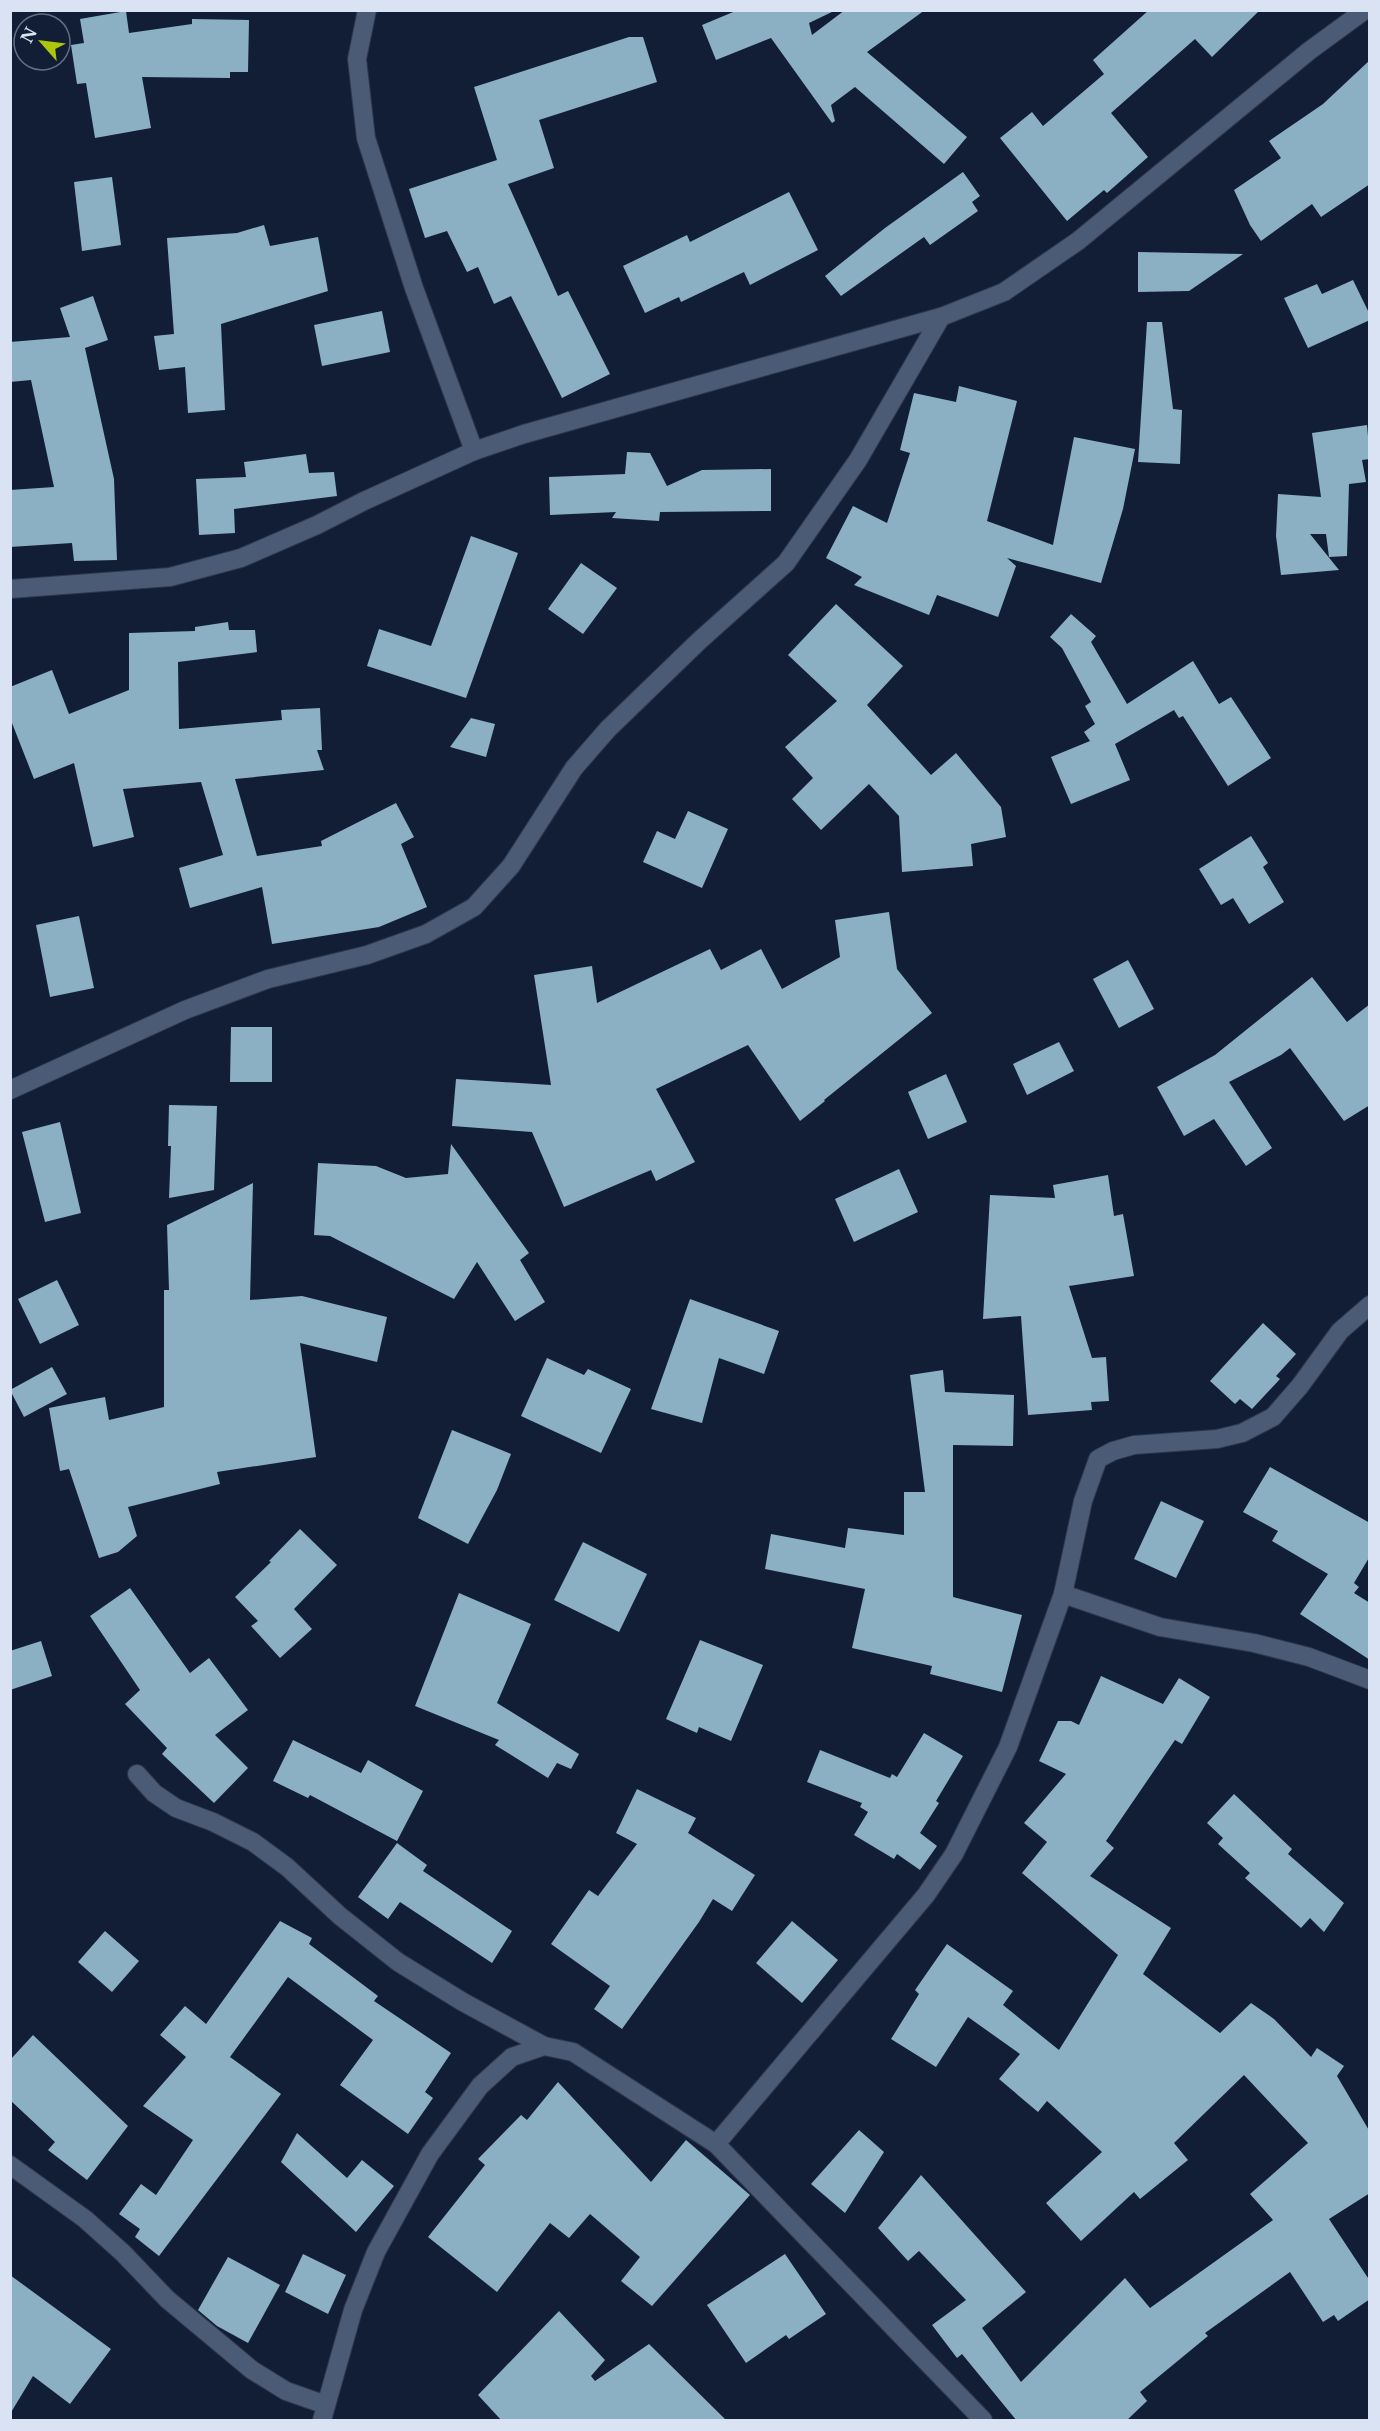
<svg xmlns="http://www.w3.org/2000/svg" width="1380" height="2431" viewBox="0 0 1380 2431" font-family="'Libre Baskerville',serif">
	<rect width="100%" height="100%" fill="#121e36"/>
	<!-- building -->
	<g fill="#8bafc3">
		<polygon points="738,10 836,10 809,23 812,35 845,10 925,10 867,52 967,137 944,164 855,87 831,105 835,121 832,123 771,38 716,60 702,25"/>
		<polygon points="1149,10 1260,10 1212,57 1195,39 1111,113 1148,157 1107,193 1104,190 1067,221 1000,138 1032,112 1043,126 1104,74 1093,60"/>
		<polygon points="126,11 129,33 192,24 192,19 249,20 248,72 230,72 230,78 142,77 151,128 95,138 86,83 77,84 71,45 84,43 80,19"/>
		<polygon points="629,37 643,37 657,82 539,120 554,168 508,184 558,296 568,291 610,374 562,398 511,296 494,304 478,267 467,272 447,231 425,238 409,189 497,160 474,87"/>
		<polygon points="1370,60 1370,184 1321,217 1312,204 1261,241 1250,225 1234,190 1281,158 1269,141 1323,104"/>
		<polygon points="963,172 980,196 972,202 978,211 930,245 924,237 841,296 825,276 885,228"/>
		<polygon points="112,177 121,245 82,251 74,182"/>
		<polygon points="789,192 818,250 750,285 744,272 681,302 679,297 645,313 623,266 687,235 690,242"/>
		<polygon points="264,225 270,246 318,237 328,291 221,324 225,410 188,413 185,367 159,370 154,336 174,334 167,238 237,233"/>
		<polygon points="1138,252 1243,254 1189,291 1138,292"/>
		<polygon points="1353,280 1370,315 1370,320 1308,348 1284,298 1317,284 1322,294"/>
		<polygon points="93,296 108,340 85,348 114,479 117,560 74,561 72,543 10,547 10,490 54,487 31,380 10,382 10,342 70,337 60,308"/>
		<polygon points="382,311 390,352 322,366 314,325"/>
		<polygon points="1147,322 1162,322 1173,409 1182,410 1180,464 1138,462"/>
		<polygon points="959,386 1017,401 987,521 1053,545 1074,437 1135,449 1123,509 1101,583 1007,558 1016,566 998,617 937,595 929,615 854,585 862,577 826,558 853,506 887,523 910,453 900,450 914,393 956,402"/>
		<polygon points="1367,425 1370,459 1362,460 1366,482 1349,484 1347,556 1329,557 1326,534 1310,534 1339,570 1281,575 1276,536 1278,494 1321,497 1312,433"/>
		<polygon points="627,452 650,453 667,486 702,470 771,469 771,511 660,512 659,521 612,518 616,512 550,515 549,477 625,474"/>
		<polygon points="306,454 309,473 334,472 337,496 234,509 235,533 199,535 196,479 246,477 244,462"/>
		<polygon points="471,536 518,553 466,698 367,666 379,629 431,646"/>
		<polygon points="581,563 617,588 583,634 548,609"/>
		<polygon points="836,604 903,666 867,705 931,775 956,753 1001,807 1006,837 971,844 973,866 902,872 899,816 869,784 821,830 792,799 813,778 785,747 837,701 788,655"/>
		<polygon points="1071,614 1096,636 1091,642 1127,704 1193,661 1219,704 1231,697 1271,758 1228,786 1183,716 1179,718 1174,710 1115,744 1130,780 1071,804 1051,757 1090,741 1084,732 1095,724 1085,706 1091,702 1062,648 1050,637"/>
		<polygon points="228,622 229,630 255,630 257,652 178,662 179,729 282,720 281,710 320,708 322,750 317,750 324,770 235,779 257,856 322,846 321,841 396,803 414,837 401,844 427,907 379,927 272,944 262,887 190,908 179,868 223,855 201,782 123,789 134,837 93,847 74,763 34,779 10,718 10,687 52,670 69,714 129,690 129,633 195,631 195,627"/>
		<polygon points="471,718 495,724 486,757 450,747"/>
		<polygon points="688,811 728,829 702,888 643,862 657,831 675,839"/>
		<polygon points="1251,836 1268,863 1263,867 1284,902 1249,924 1233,898 1221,905 1199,869"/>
		<polygon points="889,912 897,969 932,1013 824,1100 825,1101 800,1121 748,1045 656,1089 695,1162 656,1181 651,1170 564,1207 532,1132 452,1126 456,1079 551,1085 534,975 592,966 597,1003 710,949 721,970 761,949 782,989 840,957 835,920"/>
		<polygon points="79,916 94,988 50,997 36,925"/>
		<polygon points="1128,960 1154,1009 1119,1028 1093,979"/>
		<polygon points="1312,977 1347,1022 1370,1004 1370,1105 1344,1121 1290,1048 1281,1055 1229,1082 1272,1148 1246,1166 1214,1119 1184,1136 1157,1087 1215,1055"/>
		<polygon points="231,1027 272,1027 272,1082 230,1082"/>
		<polygon points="1059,1042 1074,1071 1027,1095 1013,1064"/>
		<polygon points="946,1074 967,1122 928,1139 908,1092"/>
		<polygon points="169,1105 217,1106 214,1190 169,1198 171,1146 168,1146"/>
		<polygon points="60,1122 81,1213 45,1222 22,1132"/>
		<polygon points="451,1144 529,1253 520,1260 545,1302 515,1321 477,1262 454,1299 330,1236 314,1235 318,1163 376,1166 406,1178 448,1174"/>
		<polygon points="899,1169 918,1212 854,1242 835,1199"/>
		<polygon points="1108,1175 1114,1216 1123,1214 1134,1276 1069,1286 1092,1358 1106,1357 1109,1401 1091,1402 1092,1410 1028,1415 1021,1316 983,1319 990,1195 1055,1198 1053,1185"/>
		<polygon points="253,1183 250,1300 302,1296 387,1317 377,1362 300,1343 316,1457 217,1472 220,1484 128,1507 137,1536 118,1552 99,1558 69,1469 60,1471 49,1408 105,1397 109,1420 164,1407 164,1290 169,1290 167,1225"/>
		<polygon points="57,1280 79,1325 40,1344 18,1299"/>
		<polygon points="690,1299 779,1331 764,1374 719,1358 702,1423 651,1409"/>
		<polygon points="1263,1323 1296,1354 1276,1376 1280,1379 1252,1409 1240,1399 1235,1404 1210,1381"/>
		<polygon points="547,1358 584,1375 588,1369 631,1389 601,1453 521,1416"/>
		<polygon points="52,1367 67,1394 24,1417 10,1390"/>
		<polygon points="943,1370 945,1392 1014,1395 1013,1446 953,1445 953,1597 1022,1615 1002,1692 930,1674 932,1666 852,1648 865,1589 765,1569 771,1534 845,1548 848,1528 904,1535 904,1492 925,1492 910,1375"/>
		<polygon points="452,1430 511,1454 497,1490 468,1544 418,1518"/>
		<polygon points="1270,1467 1370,1523 1370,1556 1354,1583 1359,1587 1354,1593 1370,1603 1370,1660 1300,1614 1328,1574 1272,1541 1278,1531 1243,1512"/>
		<polygon points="1161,1501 1204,1521 1176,1578 1134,1559"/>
		<polygon points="300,1529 337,1565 294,1609 312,1629 280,1658 251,1626 258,1621 235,1597 271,1562 269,1561"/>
		<polygon points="583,1542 647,1574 619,1632 554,1600"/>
		<polygon points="130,1588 190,1673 209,1658 248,1710 215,1735 248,1768 214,1803 162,1754 167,1748 125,1704 140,1690 90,1616"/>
		<polygon points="459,1593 531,1624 497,1703 579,1754 571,1769 557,1763 548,1778 495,1745 499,1740 415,1706"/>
		<polygon points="700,1640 763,1665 731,1741 699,1727 697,1733 666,1719"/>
		<polygon points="41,1641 52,1676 10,1690 10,1651"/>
		<polygon points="1101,1676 1163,1704 1179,1678 1210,1697 1182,1744 1175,1740 1106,1841 1114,1848 1090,1876 1171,1928 1143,1974 1220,2033 1251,2003 1274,2019 1311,2057 1317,2048 1344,2066 1337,2076 1370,2132 1370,2193 1329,2219 1370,2281 1370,2299 1338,2321 1334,2315 1323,2322 1290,2272 1205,2333 1208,2336 1140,2392 1147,2401 1126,2421 1017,2421 962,2354 957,2358 932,2325 966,2300 919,2251 908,2261 878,2228 921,2175 1026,2292 982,2328 1021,2382 1125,2278 1150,2308 1273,2220 1250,2194 1308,2143 1244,2075 1174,2143 1188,2160 1140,2199 1134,2192 1081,2241 1046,2203 1102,2152 1047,2101 1038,2112 999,2079 1020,2054 968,2017 936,2067 891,2039 919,1994 915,1990 947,1944 1013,1991 1003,2005 1059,2050 1118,1955 1022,1873 1047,1842 1024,1823 1066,1774 1039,1761 1058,1721 1071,1721 1079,1725"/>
		<polygon points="924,1733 963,1756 936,1801 939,1803 920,1833 937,1846 920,1870 897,1854 894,1859 854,1835 868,1812 860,1807 862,1803 807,1782 820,1750 890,1778 892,1774 897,1777"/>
		<polygon points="293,1740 361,1773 368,1760 423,1791 397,1841 310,1795 308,1798 273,1781"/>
		<polygon points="637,1789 696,1818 688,1833 755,1875 732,1911 713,1899 699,1922 622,2029 594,2009 610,1986 551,1944 589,1890 598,1896 637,1844 616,1833"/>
		<polygon points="1234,1794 1292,1849 1288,1854 1344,1903 1324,1932 1310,1918 1301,1928 1245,1878 1250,1873 1218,1844 1223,1838 1207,1823"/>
		<polygon points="397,1843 427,1865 423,1871 512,1931 492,1963 400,1902 388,1919 358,1897"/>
		<polygon points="280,1921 312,1938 309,1944 378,1996 374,2001 451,2053 425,2092 433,2098 408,2134 340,2085 373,2040 288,1977 230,2057 281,2094 159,2256 135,2237 140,2229 119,2214 141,2184 156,2195 193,2140 143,2106 186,2057 160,2035 185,2006 206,2024"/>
		<polygon points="792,1921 838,1960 802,2003 756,1963"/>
		<polygon points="105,1931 139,1961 112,1992 78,1962"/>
		<polygon points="33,2035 128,2126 87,2180 48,2150 55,2142 10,2100 10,2060"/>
		<polygon points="558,2082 651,2182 686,2140 750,2195 652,2306 621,2281 640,2257 590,2214 569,2238 550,2223 497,2292 428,2237 485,2165 478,2159 521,2115 527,2120"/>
		<polygon points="859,2130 884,2152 845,2213 811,2184"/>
		<polygon points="297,2133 347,2178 362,2160 394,2186 356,2232 281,2162"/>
		<polygon points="303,2254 346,2275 328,2314 285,2292"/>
		<polygon points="785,2254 826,2314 789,2339 786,2335 746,2363 707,2305"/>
		<polygon points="228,2257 280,2285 248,2343 217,2326 198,2310"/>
		<polygon points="10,2275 111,2349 70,2404 33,2376 10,2414"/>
		<polygon points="559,2311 605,2360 591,2376 595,2381 649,2344 727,2421 502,2421 478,2395"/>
	</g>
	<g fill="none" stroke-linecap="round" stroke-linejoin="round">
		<!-- street casing -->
		<g stroke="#31374b" stroke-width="20">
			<g id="street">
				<polyline points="367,10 357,59 366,138 414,288 474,451"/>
				<polyline points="10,589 170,577 241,558 317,525 364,501 474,451 524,434 941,317 1004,292 1078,241 1309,51 1365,10"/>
				<polyline points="10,1090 185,1010 268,979 367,955 426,934 474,907 511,866 574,768 608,729 699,641 786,563 858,460 941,317"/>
				<polyline points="1063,1594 1160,1627 1254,1643 1309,1657 1370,1680"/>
				<polyline points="137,1774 154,1793 176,1808 213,1822 253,1842 287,1867 340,1916 398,1962 463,2002 544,2046"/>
				<polyline points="716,2144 926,1895 954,1854 1008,1747 1063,1594 1083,1501 1098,1459 1113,1451 1134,1445 1217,1439 1242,1433 1273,1417 1300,1386 1340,1331 1370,1305"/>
				<polyline points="10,2165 85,2219 123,2253 167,2299 252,2370 286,2391 326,2405"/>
				<polyline points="322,2420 353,2310 376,2252 430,2154 480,2086 512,2057 544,2046 573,2052 716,2144 983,2420"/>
			</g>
		</g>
		<!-- street -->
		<use href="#street" stroke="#4b5a75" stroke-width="18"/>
	</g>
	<!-- border -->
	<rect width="1380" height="2431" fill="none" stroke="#dae3f3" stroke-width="24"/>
	<!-- north arrow -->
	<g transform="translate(42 42) rotate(298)"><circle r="28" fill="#121e36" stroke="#626d82" stroke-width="1.5"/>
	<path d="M0-4.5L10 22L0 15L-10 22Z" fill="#aec60c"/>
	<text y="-9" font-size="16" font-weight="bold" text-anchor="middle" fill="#dae3f3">N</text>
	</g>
</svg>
